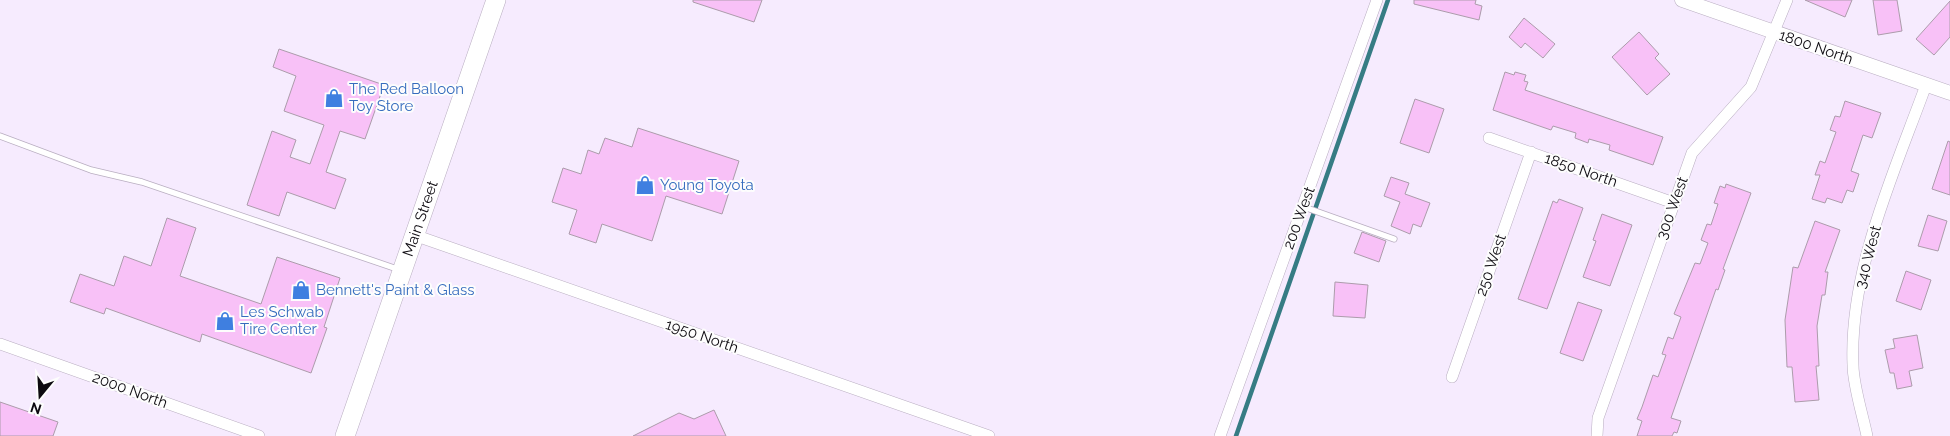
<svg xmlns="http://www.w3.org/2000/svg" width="1950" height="436" viewBox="0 0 1950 436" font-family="Raleway,sans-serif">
	<rect width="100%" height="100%" fill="#f6ebfe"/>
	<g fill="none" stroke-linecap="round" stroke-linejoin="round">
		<!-- stream -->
		<polyline stroke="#367c84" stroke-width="4.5" points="1236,436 1388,0"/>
	</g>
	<!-- building -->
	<g fill="#f8c1f7" stroke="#ac9cab">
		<polygon points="693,0 762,0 754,22 693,2"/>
		<polygon points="1414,0 1476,0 1475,4 1482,6 1479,20 1414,4"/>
		<polygon points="1805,0 1852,0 1845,17"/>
		<polygon points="1873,0 1897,0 1902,31 1878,35"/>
		<polygon points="1950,1 1950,37 1934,55 1916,39"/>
		<polygon points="1524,18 1555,44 1543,58 1525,43 1521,48 1509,37"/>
		<polygon points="1639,32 1659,54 1655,58 1670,74 1647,95 1612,57"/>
		<polygon points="279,49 384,85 365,139 340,131 326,172 346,179 335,209 287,192 279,216 247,205 272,131 296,140 290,157 310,164 324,125 284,111 296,76 273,67"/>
		<polygon points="1505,72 1514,75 1515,72 1526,75 1524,81 1528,82 1525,90 1663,137 1653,165 1609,150 1610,145 1589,139 1588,143 1575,138 1576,133 1553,126 1551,130 1493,110"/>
		<polygon points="1415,99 1444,109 1429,153 1400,143"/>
		<polygon points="1845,101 1881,113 1872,138 1863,135 1851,171 1859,174 1853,192 1847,190 1842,203 1827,198 1825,203 1812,199 1820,175 1815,175 1820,161 1825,163 1836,132 1830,130 1835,116 1840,117"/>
		<polygon points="638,128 739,161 722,214 666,196 652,241 602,224 596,243 569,234 577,210 552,202 563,168 581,174 588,150 599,154 605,138 632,147"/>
		<polygon points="1948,141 1950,142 1950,195 1932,189"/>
		<polygon points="1391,177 1409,183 1405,194 1430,203 1421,227 1413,224 1410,234 1391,226 1400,202 1384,196"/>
		<polygon points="1726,184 1751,193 1723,269 1725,270 1718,290 1716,289 1671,418 1681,421 1677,433 1674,432 1672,436 1637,436 1642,421 1637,419 1642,407 1653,375 1658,377 1666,355 1662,354 1668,337 1673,339 1681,317 1674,314 1695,263 1700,264 1708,243 1701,240 1707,224 1711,225 1718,204 1714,203 1720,186 1725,188"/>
		<polygon points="1559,199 1583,208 1547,309 1518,299 1553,201 1557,203"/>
		<polygon points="1602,214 1632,225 1610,286 1583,277 1596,241 1593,240"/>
		<polygon points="1928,215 1947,221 1938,251 1918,246"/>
		<polygon points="167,218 196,228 180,276 261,304 277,257 340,278 324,327 327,328 311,373 202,334 200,342 106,308 104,314 70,302 80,274 114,286 124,256 151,266"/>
		<polygon points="1815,221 1840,230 1825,272 1828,272 1825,295 1822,295 1817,326 1819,366 1816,366 1819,400 1795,402 1792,367 1787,367 1785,320 1793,267 1798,268"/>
		<polygon points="1362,232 1386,241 1379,262 1354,253"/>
		<polygon points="1906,271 1931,280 1921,310 1896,301"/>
		<polygon points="1335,282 1368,285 1365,318 1333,316"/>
		<polygon points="1578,302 1602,310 1583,361 1560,353"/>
		<polygon points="1917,335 1923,368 1909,371 1912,386 1897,389 1894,373 1890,373 1885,350 1895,348 1893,339"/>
		<polygon points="0,402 58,422 53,436 0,436"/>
		<polygon points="714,410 726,436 633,436 679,413 694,419"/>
	</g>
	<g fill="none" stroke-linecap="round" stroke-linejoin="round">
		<!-- service casing -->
		<g stroke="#b9aec1" stroke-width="7">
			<g id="service">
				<polyline points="0,136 91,170 142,182 400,270"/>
				<polyline points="1304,207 1394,239"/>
			</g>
		</g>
		<!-- minor casing -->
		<g stroke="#b9aec1" stroke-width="12">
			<g id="minor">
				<polyline points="1489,138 1674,203"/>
				<polyline points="414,235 989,436"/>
				<polyline points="0,344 259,436"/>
				<polyline points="1452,377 1531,152"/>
				<polyline points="1220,436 1377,0"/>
				<polyline points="1597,436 1598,418 1692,153 1751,87 1787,0"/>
				<path d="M1867,436C1863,416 1853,385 1853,365C1849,270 1894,173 1926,85"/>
			</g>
		</g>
		<!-- tertiary casing -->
		<g stroke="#b9aec1" stroke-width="15">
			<polyline id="tertiary" points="1682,0 1950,93"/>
		</g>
		<!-- primary casing -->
		<g stroke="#b9aec1" stroke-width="20">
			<g id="primary">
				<path id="s1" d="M345,436L496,0"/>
			</g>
		</g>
		<!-- service -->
		<use href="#service" stroke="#fff" stroke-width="5.5"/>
		<!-- minor -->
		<use href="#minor" stroke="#fff" stroke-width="11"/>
		<!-- tertiary -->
		<use href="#tertiary" stroke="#fff" stroke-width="14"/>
		<!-- primary -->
		<use href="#primary" stroke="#fff" stroke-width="19"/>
	</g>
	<!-- icons -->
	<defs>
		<g id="shop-bare" transform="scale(1.5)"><path d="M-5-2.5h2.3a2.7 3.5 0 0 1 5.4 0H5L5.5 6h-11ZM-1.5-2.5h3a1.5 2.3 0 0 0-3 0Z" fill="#3f7fe0" stroke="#fdfdfd" stroke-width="2.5" paint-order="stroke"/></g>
	</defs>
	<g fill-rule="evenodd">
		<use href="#shop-bare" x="334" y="98"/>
		<use href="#shop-bare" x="645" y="185"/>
		<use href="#shop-bare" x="301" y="290"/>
		<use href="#shop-bare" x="225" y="321"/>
	</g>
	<g text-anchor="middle" stroke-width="4" stroke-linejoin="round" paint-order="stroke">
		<!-- street labels -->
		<g font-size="15" fill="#0d0a10" stroke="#fdfdfd">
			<text transform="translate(1816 47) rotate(19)" y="5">1800 North</text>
			<text transform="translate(1581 170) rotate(19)" y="5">1850 North</text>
			<text transform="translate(1672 208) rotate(-70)" y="5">300 West</text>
			<text dy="5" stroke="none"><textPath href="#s1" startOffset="230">Main Street</textPath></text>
			<text transform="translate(1299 218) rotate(-70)" y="5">200 West</text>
			<text transform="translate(1868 257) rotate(-75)" y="5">340 West</text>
			<text transform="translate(1491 265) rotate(-71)" y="5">250 West</text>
			<text transform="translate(702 336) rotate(19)" y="5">1950 North</text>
			<text transform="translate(130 390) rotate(20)" y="5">2000 North</text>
		</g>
		<!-- shop labels -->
		<g font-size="15" fill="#366cbe" stroke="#fdfdfd" text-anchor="start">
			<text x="349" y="94">The Red Balloon<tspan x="349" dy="17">Toy Store</tspan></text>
			<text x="660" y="190">Young Toyota</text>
			<text x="316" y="295">Bennett's Paint &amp; Glass</text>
			<text x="240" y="317">Les Schwab<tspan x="240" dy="17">Tire Center</tspan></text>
		</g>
	</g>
	<!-- north arrow -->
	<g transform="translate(40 396) rotate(198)" stroke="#fdfdfd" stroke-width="4" paint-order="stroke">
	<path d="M0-4L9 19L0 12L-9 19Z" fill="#0d0a10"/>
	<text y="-8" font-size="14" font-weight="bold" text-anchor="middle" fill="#0d0a10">N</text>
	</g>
</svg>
